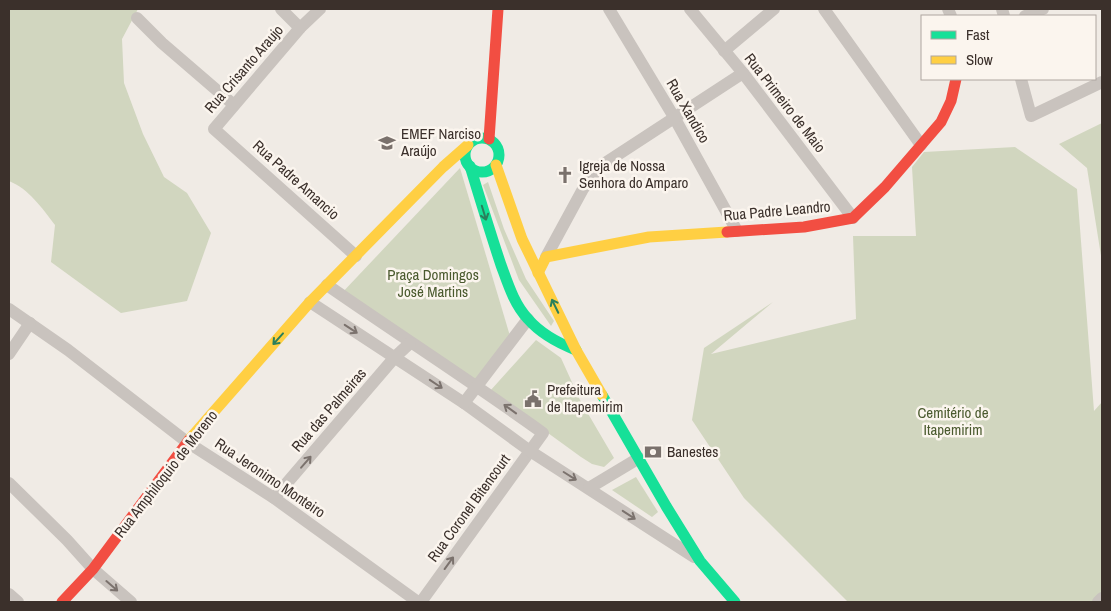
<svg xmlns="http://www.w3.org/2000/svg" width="1111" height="611" viewBox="0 0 1111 611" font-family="'Archivo Narrow',sans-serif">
	<rect width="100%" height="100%" fill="#f0ebe5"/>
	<!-- green -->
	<g fill="#d1d6bf">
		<path d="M9,9H138L122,39L124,83L143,134L164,177L187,193L211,233L187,301L121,313L51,262L55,225C42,208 29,189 9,181Z"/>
		<polygon points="1102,123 1102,262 1087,168 1059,144"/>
		<polygon points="1015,147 1077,189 1094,411 1102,402 1102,602 848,602 744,498 692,420 704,348 773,302 711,354 856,319 853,236 916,236 912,167 924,152"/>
		<polygon points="460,168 510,336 474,382 340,295"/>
		<polygon points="488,182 504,229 526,279 554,321 551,326 519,280 483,185"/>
		<polygon points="536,340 561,358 580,400 614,458 604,467 592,464 581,457 490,391"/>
		<polygon points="636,477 658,512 652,517 612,490"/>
	</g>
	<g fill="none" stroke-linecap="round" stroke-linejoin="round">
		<!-- street -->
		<g stroke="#c9c3be" stroke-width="12">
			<polyline points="281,9 300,28"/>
			<polyline points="320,9 300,28 214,129 356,256"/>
			<polyline points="609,9 674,117 737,231"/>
			<polyline points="690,9 743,73 853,218"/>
			<polyline points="824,9 921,145"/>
			<polyline points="948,9 951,16"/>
			<polyline points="1002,9 1004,16"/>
			<polyline points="1025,16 1043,9"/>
			<polyline points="137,18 162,43 234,105"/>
			<polyline points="724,51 774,9"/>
			<polyline points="1021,79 1031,116 1102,82"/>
			<polyline points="546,257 583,189 599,167 743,73"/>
			<path d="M327,285C399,335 472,382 543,433L421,602"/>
			<polyline points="310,302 464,403 530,451 694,557"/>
			<polyline points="9,309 68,350 187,442 274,498 418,602"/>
			<polyline points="9,354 30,323"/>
			<polyline points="464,403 528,319"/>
			<polyline points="9,483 67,540 93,569 131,602"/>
			<polyline points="589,488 639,458"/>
			<polyline points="274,498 395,357 410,343"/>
			<polyline points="9,594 18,602"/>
			<polyline points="1098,602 1102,598"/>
		</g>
		<!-- fast -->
		<g stroke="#16e098" stroke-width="11">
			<circle cx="482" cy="155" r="17"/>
			<path d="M470,166C480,199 490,232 501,265C508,284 514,304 528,319C541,334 558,343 576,350"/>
			<polyline points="602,395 666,506 700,561 735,602"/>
		</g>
		<!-- slow -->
		<g stroke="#ffcf43" stroke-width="11">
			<polyline points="496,165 522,239 576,350 602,395"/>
			<polyline points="538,273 546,257 649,237 727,232"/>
			<polyline points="189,440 310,302 443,167 468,145"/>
		</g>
		<!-- jam -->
		<g stroke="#f24e42" stroke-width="11">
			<polyline points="489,139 498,9"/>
			<polyline points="727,232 804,227 853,218 885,187 941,122 951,101 956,79"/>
			<polyline points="62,602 93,569 189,440"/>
		</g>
	</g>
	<!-- one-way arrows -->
	<defs><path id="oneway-shaft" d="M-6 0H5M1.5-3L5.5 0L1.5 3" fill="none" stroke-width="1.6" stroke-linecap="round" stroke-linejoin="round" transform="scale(1.25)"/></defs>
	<g stroke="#2a7f5c">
		<use href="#oneway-shaft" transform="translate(484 213) rotate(73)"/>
		<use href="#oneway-shaft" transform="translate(555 306) rotate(-116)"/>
		<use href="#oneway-shaft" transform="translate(278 339) rotate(132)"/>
	</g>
	<g stroke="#7b726d">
		<use href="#oneway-shaft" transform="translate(351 329) rotate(33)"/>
		<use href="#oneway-shaft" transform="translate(436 384) rotate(34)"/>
		<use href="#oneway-shaft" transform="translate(510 409) rotate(-144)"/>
		<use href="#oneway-shaft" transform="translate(306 462) rotate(-49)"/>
		<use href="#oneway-shaft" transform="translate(570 476) rotate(32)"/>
		<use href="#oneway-shaft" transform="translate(629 515) rotate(33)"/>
		<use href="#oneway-shaft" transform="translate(449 563) rotate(-54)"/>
		<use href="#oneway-shaft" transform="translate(112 586) rotate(41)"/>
	</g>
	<!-- icons -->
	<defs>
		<g id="school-bare" transform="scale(1.35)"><path d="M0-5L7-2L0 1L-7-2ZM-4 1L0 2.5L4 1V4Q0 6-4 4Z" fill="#7a716c" stroke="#fbf5ee" stroke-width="2.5" paint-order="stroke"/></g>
		<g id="church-bare" transform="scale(1.35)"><path d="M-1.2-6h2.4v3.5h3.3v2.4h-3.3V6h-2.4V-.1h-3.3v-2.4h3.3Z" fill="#7a716c" stroke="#fbf5ee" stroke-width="2.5" paint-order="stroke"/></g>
		<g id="civic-bare" transform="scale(1.35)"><path d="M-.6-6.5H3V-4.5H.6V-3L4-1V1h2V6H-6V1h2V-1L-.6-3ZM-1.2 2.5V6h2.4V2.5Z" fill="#7a716c" stroke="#fbf5ee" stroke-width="2.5" paint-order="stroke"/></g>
		<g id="bank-bare" transform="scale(1.35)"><path d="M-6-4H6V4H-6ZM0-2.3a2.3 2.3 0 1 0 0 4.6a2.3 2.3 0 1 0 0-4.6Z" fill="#7a716c" stroke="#fbf5ee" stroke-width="2.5" paint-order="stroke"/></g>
	</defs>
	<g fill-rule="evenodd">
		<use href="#school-bare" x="387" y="143"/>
		<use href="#church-bare" x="565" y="175"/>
		<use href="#civic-bare" x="533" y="399"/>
		<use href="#bank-bare" x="653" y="452"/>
	</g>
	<g text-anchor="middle" stroke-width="5" stroke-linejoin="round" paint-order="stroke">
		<!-- street labels -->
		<g font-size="15" fill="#3b302b" stroke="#fbf5ee">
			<text transform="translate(244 69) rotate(-49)" y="5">Rua Crisanto Araujo</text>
			<text transform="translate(785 103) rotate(52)" y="5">Rua Primeiro de Maio</text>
			<text transform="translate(688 111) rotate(60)" y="5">Rua Xandico</text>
			<text transform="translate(296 180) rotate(42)" y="5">Rua Padre Amancio</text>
			<text transform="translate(777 211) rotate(-5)" y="5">Rua Padre Leandro</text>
			<text transform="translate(329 410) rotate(-49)" y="5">Rua das Palmeiras</text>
			<text transform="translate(166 474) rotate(-52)" y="5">Rua Amphiloquio de Moreno</text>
			<text transform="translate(270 478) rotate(34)" y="5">Rua Jeronimo Monteiro</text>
			<text transform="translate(469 508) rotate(-54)" y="5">Rua Coronel Bitencourt</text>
		</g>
		<!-- poi labels -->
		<g font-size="15" fill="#3b302b" stroke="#fbf5ee" text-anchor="start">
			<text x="401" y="139">EMEF Narciso<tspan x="401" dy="17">Araújo</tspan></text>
			<text x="579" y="171">Igreja de Nossa<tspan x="579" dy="17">Senhora do Amparo</tspan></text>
			<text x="547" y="395">Prefeitura<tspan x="547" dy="17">de Itapemirim</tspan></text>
			<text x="667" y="457">Banestes</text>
		</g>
		<!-- park labels -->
		<g font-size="15" fill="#4a5a2e" stroke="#fbf5ee">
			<text x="433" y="280">Praça Domingos<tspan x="433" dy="17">José Martins</tspan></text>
			<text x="953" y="418">Cemitério de<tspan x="953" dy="17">Itapemirim</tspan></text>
		</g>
	</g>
	<!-- border -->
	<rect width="1111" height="611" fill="none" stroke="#3b302b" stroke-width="20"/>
	<!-- legend -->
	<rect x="921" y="15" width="175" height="65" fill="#fbf5ee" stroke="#aea6a0"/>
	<rect x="931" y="31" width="25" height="8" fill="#16e098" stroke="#aea6a0"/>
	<text x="966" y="40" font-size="15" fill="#3b302b">Fast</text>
	<rect x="931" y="56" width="25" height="8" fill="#ffcf43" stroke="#aea6a0"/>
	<text x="966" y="65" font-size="15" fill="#3b302b">Slow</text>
</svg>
